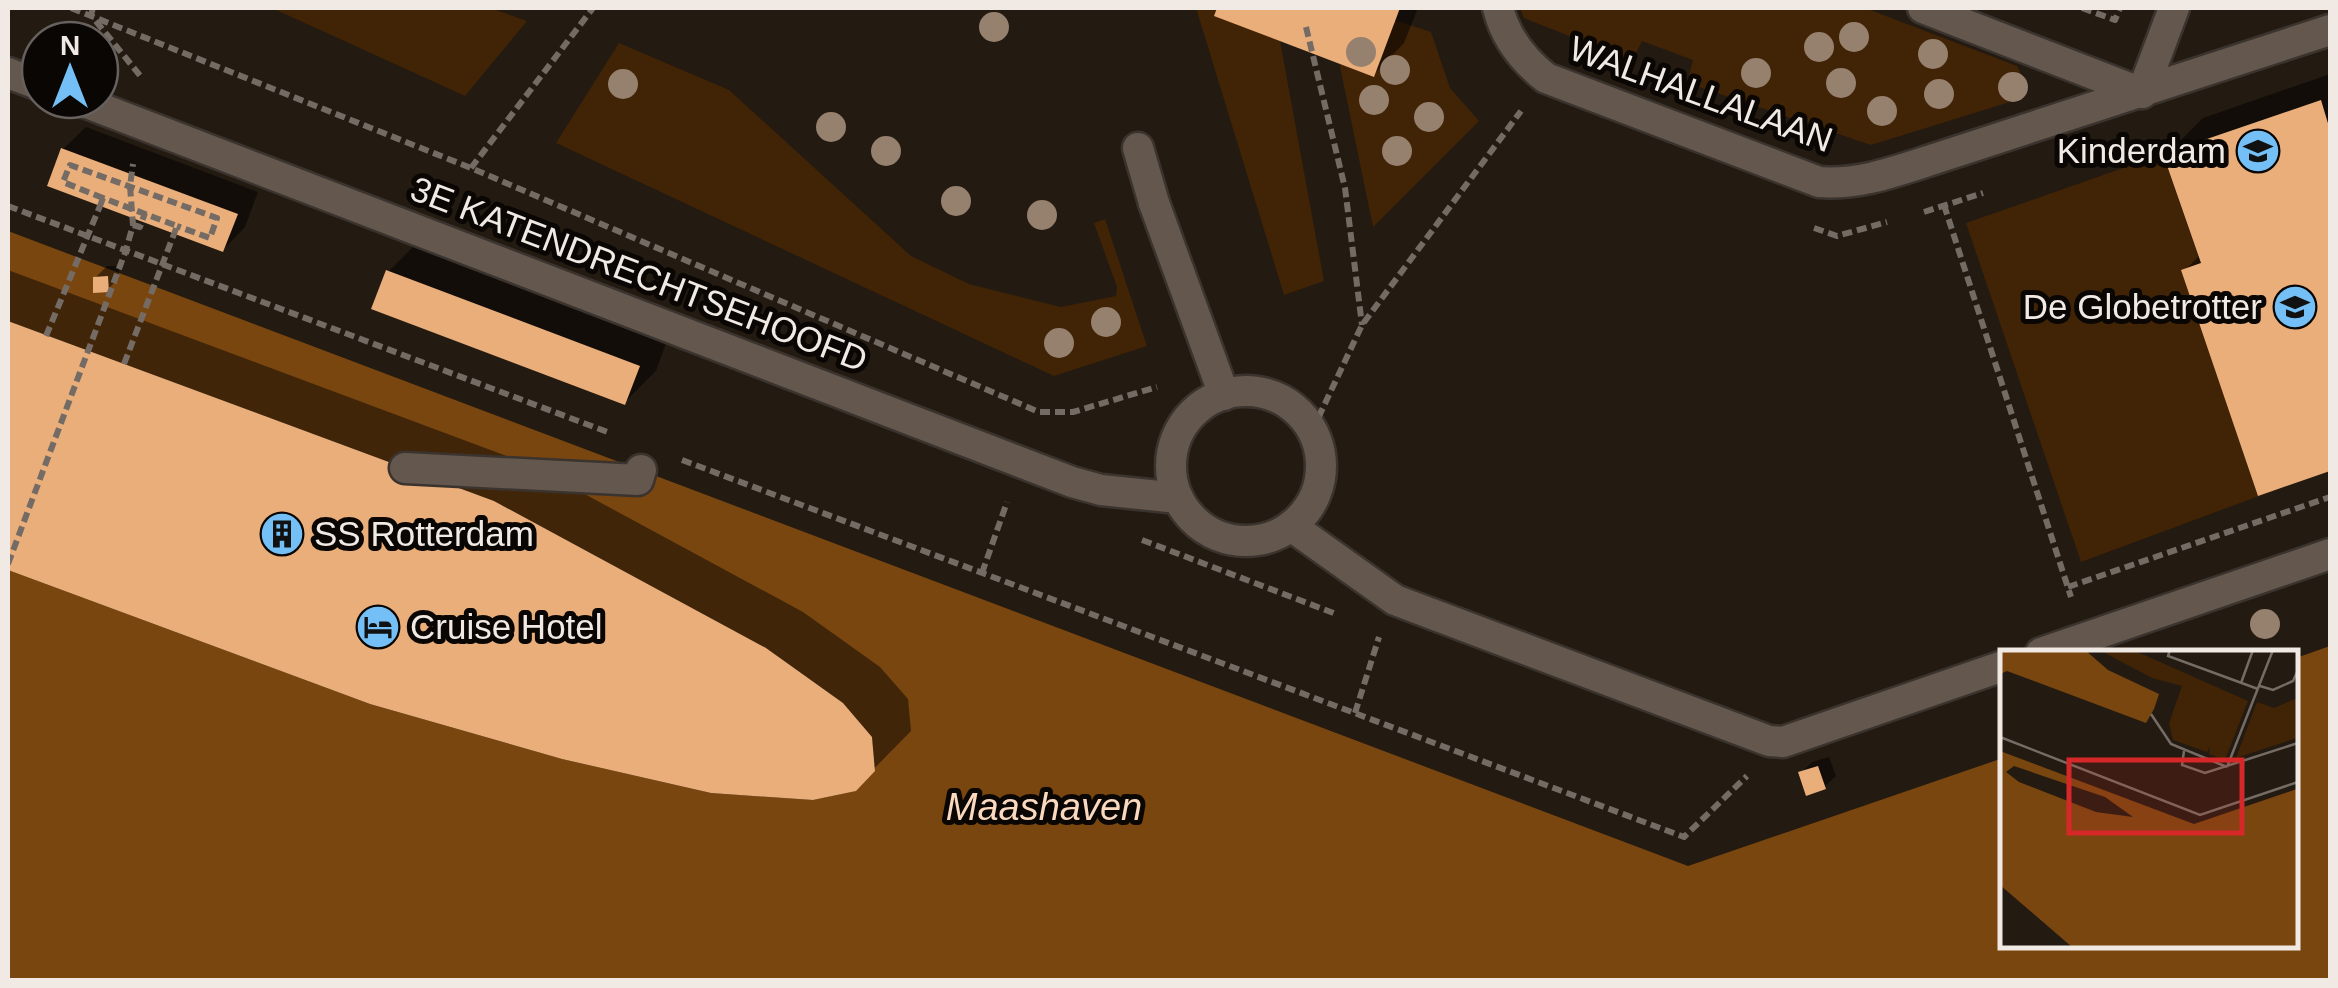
<svg xmlns="http://www.w3.org/2000/svg" width="2338" height="988" viewBox="0 0 2338 988" font-family="Helvetica,sans-serif">
	<rect width="100%" height="100%" fill="#231a11"/>
	<!-- green -->
	<g fill="#412306">
		<polygon points="272,8 490,8 527,21 465,96"/>
		<polygon points="1196,8 1274,8 1324,281 1284,295"/>
		<polygon points="1328,8 1358,8 1431,32 1450,88 1479,121 1373,227"/>
		<polygon points="1520,8 1865,8 2017,66 2027,86 2013,101 1871,145 1687,83 1693,60 1642,41 1632,61 1524,18"/>
		<polygon points="619,43 729,90 911,256 969,284 1061,307 1116,296 1117,287 1094,223 1105,219 1147,346 1054,376 556,143"/>
		<polygon points="2163,154 2278,489 2081,562 1966,223"/>
	</g>
	<!-- water -->
	<polygon fill="#7a460f" points="8,231 1688,866 2003,758 2003,946 2296,946 2296,658 2330,646 2330,980 8,980 8,570 370,704 562,759 711,793 813,800 855,791 875,770 872,737 843,703 766,648 494,501 8,321"/>
	<!-- shadow -->
	<g fill="#0007">
		<polygon points="1220,8 1418,8 1404,43 1374,74 1217,15"/>
		<polygon points="2330,74 2330,469 2260,493 2184,271 2201,254 2166,155 2203,118"/>
		<polygon points="86,127 258,192 245,227 223,250 63,149"/>
		<polygon points="419,241 669,335 656,371 625,402 388,272"/>
		<polygon points="107,266 119,266 119,278 108,289 95,278"/>
		<polygon points="8,270 531,465 803,612 880,667 908,699 911,731 854,789 371,702 8,567"/>
		<polygon points="1829,757 1836,776 1824,787 1801,773 1812,762"/>
	</g>
	<!-- building -->
	<g fill="#eaae7b">
		<polygon points="1217,8 1400,8 1374,77 1214,16"/>
		<polygon points="2321,100 2330,130 2330,471 2258,496 2181,270 2201,263 2163,154"/>
		<polygon points="61,148 238,214 223,252 47,186"/>
		<polygon points="386,270 640,366 625,405 371,309"/>
		<polygon points="108,276 109,292 93,293 93,277"/>
		<polygon points="8,321 494,501 766,648 843,703 872,737 875,771 856,791 813,800 711,793 562,759 370,704 8,570"/>
		<polygon points="1818,766 1826,789 1806,796 1798,772"/>
	</g>
	<g fill="none" stroke-linecap="round" stroke-linejoin="round">
		<!-- lane casing -->
		<g stroke="#3a332e" stroke-width="35">
			<g id="lane">
				<polyline points="8,73 40,85"/>
				<polyline points="79,100 1072,482 1101,490 1178,498"/>
				<polyline points="1138,148 1154,203"/>
				<polyline points="405,468 638,480 641,470"/>
			</g>
		</g>
		<!-- street casing -->
		<g stroke="#3a332e" stroke-width="35">
			<g id="street">
				<path d="M1498,8C1505,36 1523,60 1546,78L1819,182C1858,185 1894,172 1931,160L2330,30"/>
				<polyline points="1923,8 2142,93"/>
				<polyline points="2142,93 2174,8"/>
				<polyline points="1154,203 1224,395"/>
				<circle cx="1246" cy="466" r="75"/>
				<polyline points="1291,526 1395,600 1769,741 1783,742 2003,666"/>
				<polyline points="2041,653 2330,554"/>
			</g>
		</g>
		<!-- path -->
		<g stroke="#746c64" stroke-width="6" stroke-dasharray="10 5" stroke-linecap="butt">
			<polyline points="71,8 471,168 1039,412 1073,412 1157,387"/>
			<polyline points="93,8 91,15 142,78"/>
			<polyline points="2082,8 2115,20 2120,8"/>
			<polyline points="1306,27 1345,188 1362,325"/>
			<polyline points="471,168 593,8"/>
			<polyline points="103,198 63,182 70,165 217,218 210,238 177,226"/>
			<polyline points="1944,205 2071,597"/>
			<polyline points="8,206 610,433"/>
			<polyline points="100,206 103,198 177,226 174,234"/>
			<polyline points="1924,212 1983,193"/>
			<polyline points="133,225 140,227 145,213"/>
			<polyline points="1814,228 1837,236 1887,222"/>
			<polyline points="1312,431 1362,325 1521,111"/>
			<polyline points="682,460 1684,837 1747,776"/>
			<polyline points="1142,540 1336,614"/>
			<polyline points="8,564 126,250 133,225 130,186 133,164"/>
			<polyline points="982,573 1007,502"/>
			<polyline points="2068,587 2330,497"/>
			<polyline points="1355,713 1379,637"/>
		</g>
		<!-- lane -->
		<use href="#lane" stroke="#64584e" stroke-width="30"/>
		<!-- street -->
		<use href="#street" stroke="#64584e" stroke-width="30"/>
		<!-- path-bridge -->
		<g stroke="#746c64" stroke-width="6" stroke-dasharray="10 5" stroke-linecap="butt">
			<polyline points="46,336 100,206"/>
			<polyline points="124,364 174,234"/>
		</g>
	</g>
	<!-- trees -->
	<g fill="#96806e">
		<circle cx="994" cy="27" r="15"/>
		<circle cx="1854" cy="37" r="15"/>
		<circle cx="1819" cy="47" r="15"/>
		<circle cx="1361" cy="52" r="15"/>
		<circle cx="1933" cy="54" r="15"/>
		<circle cx="1395" cy="70" r="15"/>
		<circle cx="1756" cy="73" r="15"/>
		<circle cx="1841" cy="83" r="15"/>
		<circle cx="623" cy="84" r="15"/>
		<circle cx="2013" cy="87" r="15"/>
		<circle cx="1939" cy="94" r="15"/>
		<circle cx="1374" cy="100" r="15"/>
		<circle cx="1882" cy="111" r="15"/>
		<circle cx="1429" cy="117" r="15"/>
		<circle cx="831" cy="127" r="15"/>
		<circle cx="886" cy="151" r="15"/>
		<circle cx="1397" cy="151" r="15"/>
		<circle cx="956" cy="201" r="15"/>
		<circle cx="1042" cy="215" r="15"/>
		<circle cx="1106" cy="322" r="15"/>
		<circle cx="1059" cy="343" r="15"/>
		<circle cx="2265" cy="624" r="15"/>
	</g>
	<!-- icons -->
	<defs>
		<g id="school-disc" transform="scale(2.25)"><circle r="9.5" fill="#74c0f6" stroke="#090604"/><path d="M0-5L7-2L0 1L-7-2ZM-4 1L0 2.5L4 1V4Q0 6-4 4Z" fill="#111"/></g>
		<g id="building-disc" transform="scale(2.25)"><circle r="9.5" fill="#74c0f6" stroke="#090604"/><path d="M-4-6H4V6H1V3H-1V6H-4ZM-2.5-4.3h1.7v1.8h-1.7ZM.8-4.3h1.7v1.8H.8ZM-2.5-1h1.7V.8h-1.7ZM.8-1h1.7V.8H.8Z" fill="#111"/></g>
		<g id="hotel-disc" transform="scale(2.25)"><circle r="9.5" fill="#74c0f6" stroke="#090604"/><path d="M-6-4.5h1.5V1H6V5H4.5V3h-9V5H-6ZM-4 0a1.8 1.8 0 1 1 3.6 0ZM.5 0V-2.5h3Q6-2.5 6 0Z" fill="#111"/></g>
	</defs>
	<g fill-rule="evenodd">
		<use href="#school-disc" x="2258" y="151"/>
		<use href="#school-disc" x="2295" y="307"/>
		<use href="#building-disc" x="282" y="534"/>
		<use href="#hotel-disc" x="378" y="627"/>
	</g>
	<g text-anchor="middle" stroke-width="10" stroke-linejoin="round" paint-order="stroke">
		<!-- street labels -->
		<g font-size="35" fill="#f1e9e4" stroke="#090604">
			<text transform="translate(1701 94) rotate(20)" y="12">WALHALLALAAN</text>
			<text transform="translate(639 274) rotate(21)" y="12">3E KATENDRECHTSEHOOFD</text>
		</g>
		<!-- poi labels -->
		<g font-size="35" fill="#f1e9e4" stroke="#090604" text-anchor="end">
			<text x="2226" y="163">Kinderdam</text>
			<text x="2262" y="319">De Globetrotter</text>
			<text x="314" y="546" text-anchor="start">SS Rotterdam</text>
			<text x="410" y="639" text-anchor="start">Cruise Hotel</text>
		</g>
		<!-- water labels -->
		<g font-size="38" font-style="italic" fill="#fad9bf" stroke="#090604">
			<text x="1044" y="820">Maashaven</text>
		</g>
	</g>
	<!-- overview -->
	<g transform="translate(2000 650)">
		<rect width="298" height="298" fill="#231a11"/>
		<path d="M99,0H133L248,51L225,110L209,104L210,97L207,102L173,90L169,73L182,36L152,28ZM297,48V88L236,108L257,52L274,58Z" fill="#412306"/>
		<path d="M0,0H85L108,20L159,44L154,59L146,73L7,21L0,24ZM0,101L194,174L297,139V297H72L0,235ZM14,116L105,147L133,167L96,162L19,132L6,122Z" fill="#7a460f" fill-rule="evenodd"/>
		<path fill="none" stroke="#756d65" stroke-width="2.5" d="M170,0L168,6L258,39M241,33L253,0M260,36L273,40L293,31L298,20M151,64L171,94L227,117M0,87L200,165L298,132M184,101L182,115L205,123L298,93M227,117L273,0"/>
		<path fill="#d62828" fill-opacity="0.15" stroke="#d62828" stroke-width="5" d="M69,110H242V183H69Z"/>
		<rect width="298" height="298" fill="none" stroke="#f1e9e4" stroke-width="5"/>
	</g>
	<!-- border -->
	<rect width="2338" height="988" fill="none" stroke="#f1e9e4" stroke-width="20"/>
	<!-- north arrow -->
	<g transform="translate(70 70)"><circle r="48" fill="#090604" stroke="#66615e" stroke-width="2.5"/>
	<path d="M0-8L18 38L0 25L-18 38Z" fill="#74c0f6"/>
	<text y="-15" font-size="28" font-weight="bold" text-anchor="middle" fill="#f1e9e4">N</text>
	</g>
</svg>
